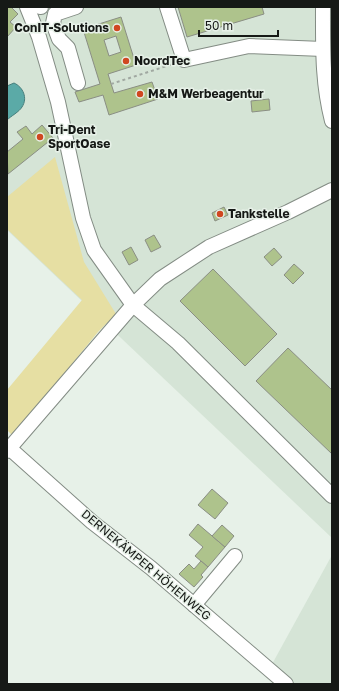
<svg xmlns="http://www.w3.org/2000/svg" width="339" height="691" viewBox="0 0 339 691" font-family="'Golos Text',sans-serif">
	<rect width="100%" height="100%" fill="#e7f1e8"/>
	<!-- built -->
	<g fill="#d5e4d6">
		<polygon points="7,7 332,7 332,538 7,230"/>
		<polygon points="332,555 332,684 293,684 271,666"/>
	</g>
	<!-- green -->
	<polygon fill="#e6dfa3" points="55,157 84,262 116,314 98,332 13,436 7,430 7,390 82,300 7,229 7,197"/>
	<!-- water -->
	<path fill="#5baaa7" stroke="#467e7c" d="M14,83C23,87 28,98 22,107C19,112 11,116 7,120V86Z"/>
	<!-- building -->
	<g fill="#aec38c" stroke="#8a8e84" fill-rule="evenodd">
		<polygon points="7,7 11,7 18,14 10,22 16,27 7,37"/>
		<polygon points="178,7 262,7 264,14 187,37"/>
		<path d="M121,17L136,65L108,74L114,93L152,82L158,99L109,115L103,95L79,102L75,92L100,84L83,29ZM116,36L121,52L109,56L104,40Z"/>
		<polygon points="269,99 270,110 252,112 251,101"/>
		<polygon points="42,125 53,138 8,174 7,152 23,139 17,132 26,126 32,134"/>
		<polygon points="224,207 228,215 215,221 212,213"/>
		<polygon points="154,235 161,247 151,252 145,240"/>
		<polygon points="131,247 138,260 129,265 122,252"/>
		<polygon points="274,248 282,257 272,266 264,257"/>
		<polygon points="294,264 304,273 293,284 284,275"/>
		<polygon points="213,269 277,334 245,366 180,301"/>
		<polygon points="288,348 332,390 332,454 256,381"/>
		<polygon points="212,489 228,503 215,519 198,505"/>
		<polygon points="198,524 225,547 208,567 195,556 203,547 189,535"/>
		<polygon points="222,525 234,536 225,547 212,536"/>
		<polygon points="201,561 208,567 201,575 203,577 194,587 179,574 189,564 194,569"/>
	</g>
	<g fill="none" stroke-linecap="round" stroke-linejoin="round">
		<!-- minor casing -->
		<g stroke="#838c84" stroke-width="16">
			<g id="minor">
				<polyline points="27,7 39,37 58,102 83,218 94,250 133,305 178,343 332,496"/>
				<polyline points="40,7 41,7"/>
				<polyline points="76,7 55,14 53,23 59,39 68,48 78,83"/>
				<polyline points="167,7 184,60 249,46 323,49"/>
				<path d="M323,7C323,47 322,82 332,121"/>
				<polyline points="7,446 92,522 151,568 286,684"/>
				<polyline points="7,451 133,305 160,279 209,247 288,212 332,190"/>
				<polyline points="194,605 235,556"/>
			</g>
		</g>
		<!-- path -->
		<polyline stroke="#a0a8a1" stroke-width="2" stroke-dasharray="3 3" stroke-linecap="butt" points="111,84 173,64"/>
		<!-- minor -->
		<use href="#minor" stroke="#fff" stroke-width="14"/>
	</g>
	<!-- markers -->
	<g fill="#d04720" stroke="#e7f1e8" stroke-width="1.5">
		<circle cx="117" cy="28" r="4"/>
		<circle cx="126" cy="61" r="4"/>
		<circle cx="140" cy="94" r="4"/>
		<circle cx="40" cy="137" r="4"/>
		<circle cx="220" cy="214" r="4"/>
	</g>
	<g text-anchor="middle" stroke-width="3" stroke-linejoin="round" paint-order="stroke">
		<!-- poi labels -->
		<g font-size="12" font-weight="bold" fill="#161916" stroke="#e7f1e8" text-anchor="start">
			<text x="109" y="32" text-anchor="end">ConIT-Solutions</text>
			<text x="134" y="65">NoordTec</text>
			<text x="148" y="98">M&amp;M Werbeagentur</text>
			<text x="48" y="134">Tri-Dent<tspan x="48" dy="14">SportOase</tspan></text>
			<text x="228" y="218">Tankstelle</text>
		</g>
		<!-- street labels -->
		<g font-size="12" fill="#161916" stroke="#e7f1e8">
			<text transform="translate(146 565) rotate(40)" y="4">DERNEKÄMPER HÖHENWEG</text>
		</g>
	</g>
	<!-- border -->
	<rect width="339" height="691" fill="none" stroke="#161916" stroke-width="16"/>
	<!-- scale -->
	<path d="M199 30v6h79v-6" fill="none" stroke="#161916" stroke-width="2"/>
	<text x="205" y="30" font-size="12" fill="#161916" stroke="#e7f1e8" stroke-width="3" paint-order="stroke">50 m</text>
</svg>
